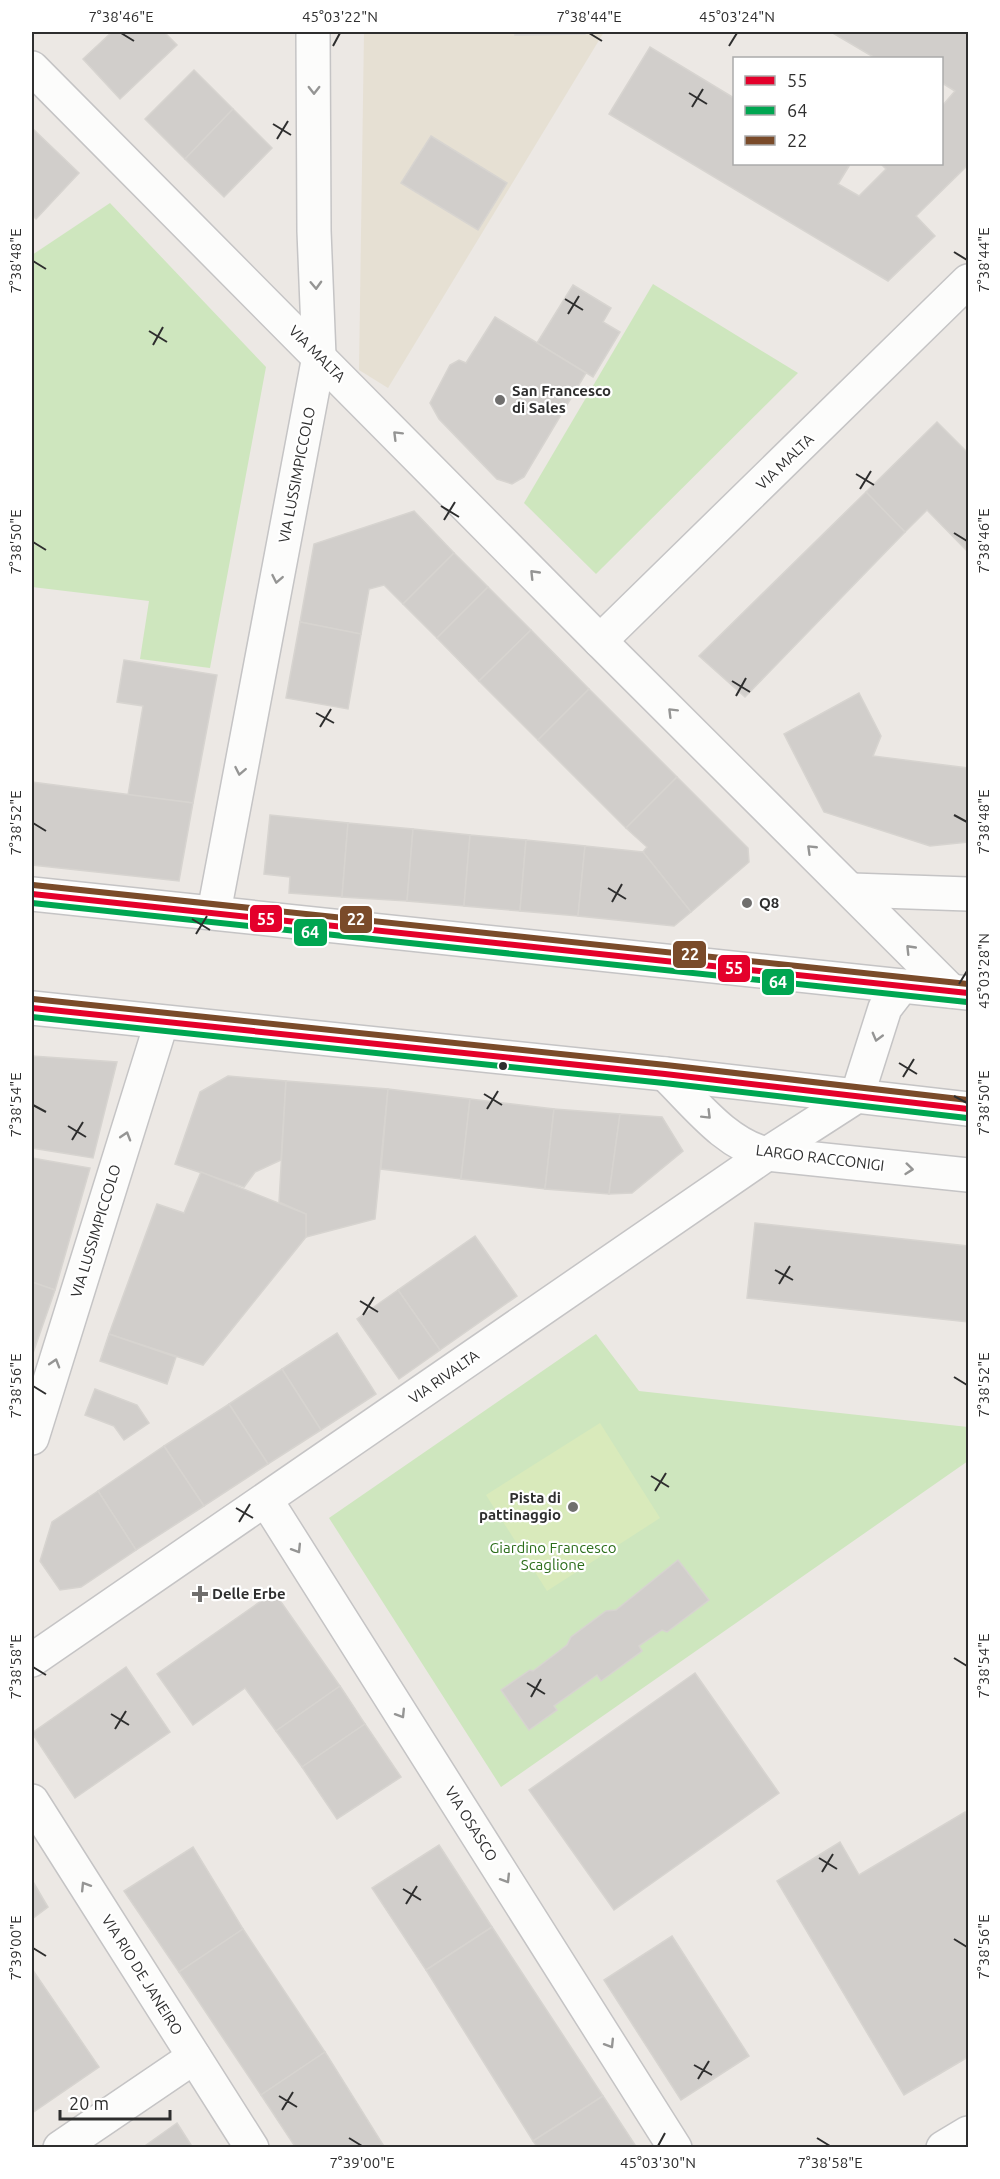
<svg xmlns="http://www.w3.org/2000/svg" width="1000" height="2179" viewBox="0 0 1000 2179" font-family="Ubuntu,sans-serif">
	<rect width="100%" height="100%" fill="#ece8e4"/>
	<!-- education -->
	<polygon fill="#e6e0d3" points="364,32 604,32 388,388 359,370"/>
	<!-- green -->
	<g fill="#cee6be">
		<polygon points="110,203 266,367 210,668 140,659 149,601 32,587 32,255"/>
		<polygon points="653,284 798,373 596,574 524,503"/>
		<polygon points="596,1334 639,1391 968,1427 968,1461 501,1787 329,1518"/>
	</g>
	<!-- pitch -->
	<polygon fill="#d9eabb" points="600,1423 660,1518 547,1591 486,1495"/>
	<!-- building -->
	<g fill="#d1cecb" stroke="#d7d4d0" stroke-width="1.5">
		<polygon points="112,32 164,32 177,45 120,99 83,59"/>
		<polygon points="515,32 585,32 585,34 515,35"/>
		<polygon points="831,32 968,32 968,165 916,216 935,236 888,281 609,114 650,47 734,98 734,164 844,164 849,166 838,184 859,196 886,169 881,164 942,164 942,106 955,91 942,83 942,58 875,58"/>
		<polygon points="194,70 233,109 185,159 145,119"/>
		<polygon points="233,109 272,148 224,197 185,159"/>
		<polygon points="32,128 79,173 36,219 32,215"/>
		<polygon points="431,136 507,183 478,230 401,183"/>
		<polygon points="573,285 611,308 603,322 620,332 593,377 537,343"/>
		<polygon points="495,317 586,373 524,477 512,484 497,479 439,419 430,403 450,365 459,360 466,363"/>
		<polygon points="937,422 968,453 968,552 927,510 905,532 866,492"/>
		<polygon points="866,492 905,532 745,697 699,656"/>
		<polygon points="414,511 454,553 403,604 384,585 369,589 361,634 300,622 314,544"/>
		<polygon points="454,553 488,587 437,638 403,604"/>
		<polygon points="488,587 531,630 479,681 437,638"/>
		<polygon points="300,622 361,634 348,709 286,698"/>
		<polygon points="531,630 589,689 538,740 479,681"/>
		<polygon points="124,660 217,675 193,803 128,795 143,706 117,702"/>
		<polygon points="589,689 677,777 626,828 538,740"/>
		<polygon points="859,693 881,736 873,756 968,768 968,842 930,846 824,812 784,734"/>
		<polygon points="677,777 748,848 749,862 691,912 643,852 647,847 626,828"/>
		<polygon points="32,782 193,803 179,881 32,865"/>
		<polygon points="270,815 348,823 342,897 289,893 290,877 264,874"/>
		<polygon points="348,823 413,829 407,901 342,897"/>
		<polygon points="413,829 470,835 464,906 407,901"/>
		<polygon points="470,835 526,840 520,911 464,906"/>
		<polygon points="526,840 585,846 578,916 520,911"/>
		<polygon points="585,846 643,852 691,912 674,926 578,916"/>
		<polygon points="32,1056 117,1062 93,1158 32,1148"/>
		<polygon points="228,1076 286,1081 281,1160 255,1172 244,1187 175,1164 200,1092"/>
		<polygon points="286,1081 388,1089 375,1219 306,1237 306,1214 279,1202"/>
		<polygon points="388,1089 470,1099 461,1179 381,1169"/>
		<polygon points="470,1099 554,1109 545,1189 461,1179"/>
		<polygon points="554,1109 620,1114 609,1194 545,1189"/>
		<polygon points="620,1114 662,1117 683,1151 632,1193 609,1194"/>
		<polygon points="32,1158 90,1168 55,1290 32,1282"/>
		<polygon points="201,1172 306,1214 306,1237 203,1365 109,1334 157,1204 184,1213"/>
		<polygon points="755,1223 968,1246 968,1322 747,1298"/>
		<polygon points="475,1236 517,1296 440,1350 398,1290"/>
		<polygon points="32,1282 55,1290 32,1356"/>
		<polygon points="398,1290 440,1350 399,1379 357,1319"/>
		<polygon points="337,1333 376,1394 321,1430 282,1369"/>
		<polygon points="109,1334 176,1357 167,1384 100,1361"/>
		<polygon points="282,1369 321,1430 268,1464 229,1404"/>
		<polygon points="95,1389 137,1405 149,1423 124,1440 114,1426 85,1415"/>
		<polygon points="229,1404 268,1464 204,1506 164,1446"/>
		<polygon points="164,1446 204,1506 136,1550 98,1491"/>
		<polygon points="98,1491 136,1550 81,1587 60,1590 40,1561 52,1522"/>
		<polygon points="678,1560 709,1600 667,1632 662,1630 639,1646 642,1651 601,1681 597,1675 554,1706 557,1710 529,1730 501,1690 530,1670 533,1671 567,1645 571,1637 606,1611 616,1610"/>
		<polygon points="274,1592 340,1686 276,1731 245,1688 193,1725 157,1674"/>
		<polygon points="126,1667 170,1732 75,1798 32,1733"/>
		<polygon points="695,1673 779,1793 614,1910 529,1790"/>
		<polygon points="340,1686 365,1724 302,1767 276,1731"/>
		<polygon points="365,1724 401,1777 337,1819 302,1767"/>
		<polygon points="965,1812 968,1817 968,2057 904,2095 777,1881 840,1842 859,1875"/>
		<polygon points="439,1845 492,1927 426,1970 372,1888"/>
		<polygon points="193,1847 243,1929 179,1972 124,1891"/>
		<polygon points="32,1880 48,1907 32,1919"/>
		<polygon points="492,1927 603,2096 533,2141 426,1970"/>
		<polygon points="243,1929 325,2052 261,2095 179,1972"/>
		<polygon points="672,1936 749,2056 681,2100 604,1980"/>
		<polygon points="32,1969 99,2067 32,2113"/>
		<polygon points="325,2052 385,2148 296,2148 261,2095"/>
		<polygon points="603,2096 637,2148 538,2148 533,2141"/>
		<polygon points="177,2123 193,2148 142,2148"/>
	</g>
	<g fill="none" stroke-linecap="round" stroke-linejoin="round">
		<!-- minor casing -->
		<g stroke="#c5c4c5" stroke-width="36">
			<g id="minor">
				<polyline points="32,68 600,641 951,991"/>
				<polyline points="600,641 968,281"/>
				<polyline points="852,890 968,894"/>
				<polyline points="214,912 319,356 314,231 313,32"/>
				<path d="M665,1074C695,1103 725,1144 767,1154L968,1175"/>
				<polyline points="32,1438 161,1024"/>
				<polyline points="266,1500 675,2148"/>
				<polyline points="32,1660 767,1154 857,1096"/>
				<polyline points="32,1801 252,2148"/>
				<polyline points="60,2148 194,2057"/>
				<polyline points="943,2148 968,2133"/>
			</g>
		</g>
		<!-- tertiary casing -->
		<g stroke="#c5c4c5" stroke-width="36">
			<g id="tertiary">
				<polyline points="32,894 968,993"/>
				<polyline points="32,1008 665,1074 968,1109"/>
				<polyline points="857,1096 885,1008 902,986"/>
			</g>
		</g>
		<!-- minor -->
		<use href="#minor" stroke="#fcfcfb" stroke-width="33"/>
		<!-- tertiary -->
		<use href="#tertiary" stroke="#fcfcfb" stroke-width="33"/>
		<!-- bus-1 casing -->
		<g stroke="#fff" stroke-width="10">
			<g id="bus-1">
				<polyline points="32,894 968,993"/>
				<polyline points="32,1008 665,1074 968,1109"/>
			</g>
		</g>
		<!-- bus-2 casing -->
		<g stroke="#fff" stroke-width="10">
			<g id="bus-2">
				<polyline points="32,903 967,1002"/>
				<polyline points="32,1017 664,1083 967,1118"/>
			</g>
		</g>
		<!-- bus-3 casing -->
		<g stroke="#fff" stroke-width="10">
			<g id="bus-3">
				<polyline points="33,885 968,984"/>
				<polyline points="33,999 666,1065 968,1100"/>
			</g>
		</g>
		<!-- bus-1 -->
		<use href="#bus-1" stroke="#e4002b" stroke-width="6"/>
		<!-- bus-2 -->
		<use href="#bus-2" stroke="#00a651" stroke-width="6"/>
		<!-- bus-3 -->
		<use href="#bus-3" stroke="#7a4b2a" stroke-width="6"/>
	</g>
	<!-- one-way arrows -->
	<defs><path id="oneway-chevron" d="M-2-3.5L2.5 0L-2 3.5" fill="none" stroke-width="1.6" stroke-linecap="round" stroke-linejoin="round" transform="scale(1.5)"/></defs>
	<g stroke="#959594">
		<use href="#oneway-chevron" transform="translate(314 90) rotate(90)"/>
		<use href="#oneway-chevron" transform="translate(316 285) rotate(88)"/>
		<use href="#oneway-chevron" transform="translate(397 435) rotate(-135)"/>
		<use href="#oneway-chevron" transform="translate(534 574) rotate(-134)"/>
		<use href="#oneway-chevron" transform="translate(277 579) rotate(101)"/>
		<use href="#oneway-chevron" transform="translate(672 712) rotate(-135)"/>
		<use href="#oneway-chevron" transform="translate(240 771) rotate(101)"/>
		<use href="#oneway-chevron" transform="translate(811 849) rotate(-136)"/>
		<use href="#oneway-chevron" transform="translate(910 949) rotate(-134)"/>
		<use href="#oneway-chevron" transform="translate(877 1037) rotate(105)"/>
		<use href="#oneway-chevron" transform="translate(707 1115) rotate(45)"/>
		<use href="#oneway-chevron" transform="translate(126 1136) rotate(-73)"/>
		<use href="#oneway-chevron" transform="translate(909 1169) rotate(6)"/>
		<use href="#oneway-chevron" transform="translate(55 1363) rotate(-73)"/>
		<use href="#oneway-chevron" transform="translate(297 1549) rotate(58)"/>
		<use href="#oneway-chevron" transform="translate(401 1714) rotate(58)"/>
		<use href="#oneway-chevron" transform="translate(506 1879) rotate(58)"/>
		<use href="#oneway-chevron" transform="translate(85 1886) rotate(-122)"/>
		<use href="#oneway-chevron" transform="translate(610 2044) rotate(58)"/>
	</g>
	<!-- ticks -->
	<path fill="none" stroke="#2e2e2e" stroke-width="2" d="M121,33L134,41M589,33L602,41M333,46L340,33M729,46L737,33M689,93L707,104M692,107L703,89M273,124L291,135M277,139L288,121M954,252L967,260M33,261L46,269M565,299L583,310M568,314L579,296M149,331L167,342M153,345L163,327M856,474L874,485M860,489L871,471M441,506L459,517M444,520L455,502M954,533L967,541M33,542L46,550M732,681L750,692M736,696L746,678M316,713L334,723M320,727L331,709M954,815L967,822M33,823L46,831M608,888L626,899M612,902L622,884M192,919L210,930M196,934L207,916M959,984L967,971M899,1063L917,1074M903,1077L914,1059M484,1094L502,1105M954,1096L967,1103M33,1105L46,1112M487,1109L498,1091M68,1126L86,1137M72,1140L83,1122M775,1270L793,1280M779,1284L790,1266M360,1301L378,1312M363,1315L374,1297M954,1377L967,1385M33,1386L46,1394M651,1476L669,1487M655,1491L666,1473M236,1508L253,1518M239,1522L250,1504M954,1658L967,1666M33,1667L46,1675M527,1683L545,1694M531,1697L541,1679M111,1714L129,1725M115,1729L126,1711M819,1858L837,1869M822,1872L833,1854M403,1889L421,1900M406,1904L417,1886M954,1939L967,1947M33,1948L46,1956M694,2065L712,2075M698,2079L709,2061M279,2096L297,2107M282,2110L293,2092M349,2138L362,2146M817,2138L830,2146M658,2146L665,2133"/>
	<!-- markers -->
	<g fill="#706f6e" stroke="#fff" stroke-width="2">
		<circle cx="500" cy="400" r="6"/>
		<circle cx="747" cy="903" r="6"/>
		<circle cx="573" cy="1507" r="6"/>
		<path d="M197 1585h6v6h6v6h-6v6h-6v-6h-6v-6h6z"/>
	</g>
	<circle fill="#2e2e2e" stroke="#fff" stroke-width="2" cx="503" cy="1066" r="5"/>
	<g text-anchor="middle" stroke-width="4.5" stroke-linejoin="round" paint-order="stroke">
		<!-- street labels -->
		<g font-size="15" fill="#2e2e2e" stroke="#fff">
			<text transform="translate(317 354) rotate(45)" y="5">VIA MALTA</text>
			<text transform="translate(785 462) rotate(-44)" y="5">VIA MALTA</text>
			<text transform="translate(297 475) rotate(-79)" y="5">VIA LUSSIMPICCOLO</text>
			<text transform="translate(820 1158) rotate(7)" y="5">LARGO RACCONIGI</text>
			<text transform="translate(96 1231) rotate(-73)" y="5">VIA LUSSIMPICCOLO</text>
			<text transform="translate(444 1377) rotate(-35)" y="5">VIA RIVALTA</text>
			<text transform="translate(471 1824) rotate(58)" y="5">VIA OSASCO</text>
			<text transform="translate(142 1975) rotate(58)" y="5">VIA RIO DE JANEIRO</text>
		</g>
		<!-- poi labels -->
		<g font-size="15" font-weight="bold" fill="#2e2e2e" stroke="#fff" text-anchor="start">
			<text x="512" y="396">San Francesco<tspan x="512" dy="17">di Sales</tspan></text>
			<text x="759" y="908">Q8</text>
			<text x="561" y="1503" text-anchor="end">Pista di<tspan x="561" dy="17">pattinaggio</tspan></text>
			<text x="212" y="1599">Delle Erbe</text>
		</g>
		<!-- park labels -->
		<g font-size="15" fill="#2c6e1b" stroke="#fff">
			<text x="553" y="1553">Giardino Francesco<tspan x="553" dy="17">Scaglione</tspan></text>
		</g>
	</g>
	<g stroke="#fff" stroke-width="2">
		<rect x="249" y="904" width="34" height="29" rx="6" fill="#e4002b"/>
		<rect x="339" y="905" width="34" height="29" rx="6" fill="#7a4b2a"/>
		<rect x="293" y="918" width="35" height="29" rx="6" fill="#00a651"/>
		<rect x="672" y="940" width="35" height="29" rx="6" fill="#7a4b2a"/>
		<rect x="717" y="954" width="34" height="29" rx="6" fill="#e4002b"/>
		<rect x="761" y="968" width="34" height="28" rx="6" fill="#00a651"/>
	</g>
	<g font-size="16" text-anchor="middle" font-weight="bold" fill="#fff">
		<text x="266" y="925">55</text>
		<text x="356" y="925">22</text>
		<text x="310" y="938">64</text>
		<text x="690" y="960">22</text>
		<text x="734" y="974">55</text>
		<text x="778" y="988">64</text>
	</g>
	<!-- border -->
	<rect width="1000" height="2179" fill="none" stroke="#ffffff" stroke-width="66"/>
	<!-- legend -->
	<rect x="733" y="57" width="210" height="108" fill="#ffffff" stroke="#ababab" stroke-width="1.5"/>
	<rect x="745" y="76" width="30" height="9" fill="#e4002b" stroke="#ababab" stroke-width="1.5"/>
	<text x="787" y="87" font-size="18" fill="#2e2e2e">55</text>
	<rect x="745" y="106" width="30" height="9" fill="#00a651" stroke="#ababab" stroke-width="1.5"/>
	<text x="787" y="117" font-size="18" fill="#2e2e2e">64</text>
	<rect x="745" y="136" width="30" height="9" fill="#7a4b2a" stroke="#ababab" stroke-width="1.5"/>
	<text x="787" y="147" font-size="18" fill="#2e2e2e">22</text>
	<!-- scale -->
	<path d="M60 2110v9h110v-9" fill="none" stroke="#2e2e2e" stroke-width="3"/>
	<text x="69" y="2110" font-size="18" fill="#2e2e2e" stroke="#ffffff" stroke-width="4.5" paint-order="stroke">20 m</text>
	<rect x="33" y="33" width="934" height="2113" fill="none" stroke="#2e2e2e" stroke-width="2"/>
	<g font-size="15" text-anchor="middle" fill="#2e2e2e">
		<text x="121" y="22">7°38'46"E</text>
		<text x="340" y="22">45°03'22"N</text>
		<text x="589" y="22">7°38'44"E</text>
		<text x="737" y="22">45°03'24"N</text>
		<text transform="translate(984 260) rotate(-90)" y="5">7°38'44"E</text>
		<text transform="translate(16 261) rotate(-90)" y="5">7°38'48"E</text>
		<text transform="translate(984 541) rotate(-90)" y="5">7°38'46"E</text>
		<text transform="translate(16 542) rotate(-90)" y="5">7°38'50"E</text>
		<text transform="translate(984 822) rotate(-90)" y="5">7°38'48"E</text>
		<text transform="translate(16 823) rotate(-90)" y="5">7°38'52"E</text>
		<text transform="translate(984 971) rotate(-90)" y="5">45°03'28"N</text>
		<text transform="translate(984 1103) rotate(-90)" y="5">7°38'50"E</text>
		<text transform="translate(16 1105) rotate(-90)" y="5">7°38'54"E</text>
		<text transform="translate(984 1385) rotate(-90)" y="5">7°38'52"E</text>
		<text transform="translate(16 1386) rotate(-90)" y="5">7°38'56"E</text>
		<text transform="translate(984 1666) rotate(-90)" y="5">7°38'54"E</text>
		<text transform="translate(16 1667) rotate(-90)" y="5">7°38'58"E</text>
		<text transform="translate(984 1947) rotate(-90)" y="5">7°38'56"E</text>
		<text transform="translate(16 1948) rotate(-90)" y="5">7°39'00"E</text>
		<text x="362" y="2168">7°39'00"E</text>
		<text x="658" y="2168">45°03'30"N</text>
		<text x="830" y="2168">7°38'58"E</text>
	</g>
</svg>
